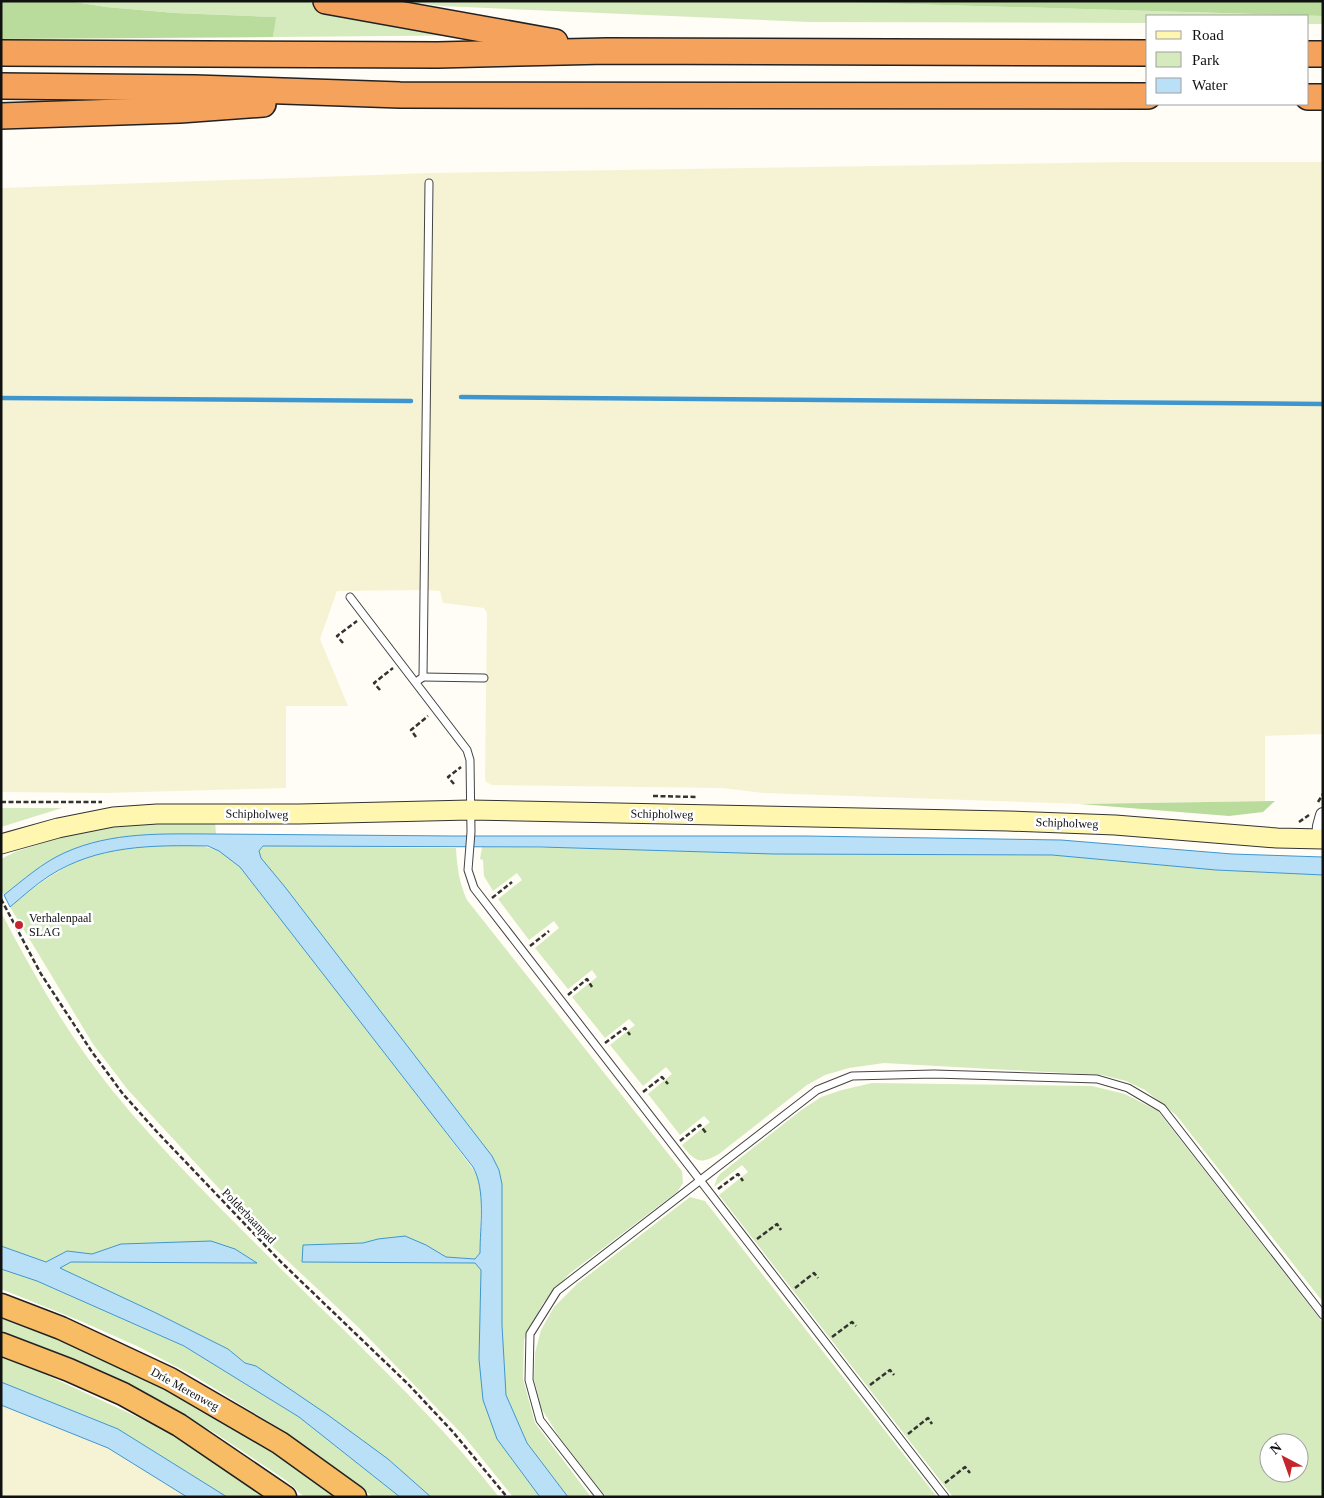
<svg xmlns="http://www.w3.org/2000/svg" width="1324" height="1498" viewBox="0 0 1324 1498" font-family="'Times New Roman',serif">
	<rect width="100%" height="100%" fill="#fffdf5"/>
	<!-- farmland -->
	<g fill="#f6f3d4">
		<polygon points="1124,162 1323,162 1323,734 1265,736 1265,801 1080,804 763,793 722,788 492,785 486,782 485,777 487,613 484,608 443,603 440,591 426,590 337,591 320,639 348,706 286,706 286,788 108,793 1,792 1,188 431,173"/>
		<polygon points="1,1405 108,1448 187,1497 1,1497"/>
	</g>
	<!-- green -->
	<g fill="#d5ebbd" fill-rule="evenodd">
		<polygon points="69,1 304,1 410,23 505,35 273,37 275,17 175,13 106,7"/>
		<polygon points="401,1 807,1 1323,16 1323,24 1308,24 1308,16 1148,16 1148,23 809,22 441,6"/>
		<polygon points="1,808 62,808 1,827"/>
		<path d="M215,821L216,834C165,834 112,831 64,853C42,863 23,880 4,895L1,890V859L15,852L64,836L129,824Z"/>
		<path d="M181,845C209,846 219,847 240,867L423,1102L478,1176L481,1188L480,1253L475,1259L446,1257L426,1245L378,1239L363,1243L435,1263H475L481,1270L479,1359L497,1439L540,1497H513L463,1435L358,1327L274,1248L128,1090L93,1044L10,907C42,880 74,857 116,849C137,845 159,846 181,845Z"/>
		<path d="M264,846L456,848C457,867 459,882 467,900L682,1171L683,1183L677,1192L569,1274L543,1303L524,1340L523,1379L535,1423L591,1497H568L527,1443L506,1395L502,1325V1184L499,1170L492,1156L261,858L259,851Z"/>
		<path d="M482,847L1052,855L1216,870L1323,875V1302L1176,1115L1145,1090L1126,1081L1102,1075L884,1063L849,1068L825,1075L807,1085L719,1154C700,1165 695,1162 682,1145L710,1122L704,1116L680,1135L648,1094L672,1074L666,1067L643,1086L610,1045L635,1025L629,1019L605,1038L572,997L597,977L592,970L568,989L535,948L559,928L554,921L529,940L498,899L522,880L517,873L493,891L484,876L483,860L480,859Z"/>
		<path d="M1,912C33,974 68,1035 112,1090C137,1121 164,1150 192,1179C243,1232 296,1284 349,1335C401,1387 453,1438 499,1497H431L388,1459L256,1366L245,1363L228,1349L156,1313L59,1268L71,1262L256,1263L235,1249L121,1244L92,1254L67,1251L46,1262L1,1246Z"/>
		<path d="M872,1083L1092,1086L1125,1094L1158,1111L1323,1323V1497H953L719,1195L748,1172L742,1165L714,1187L717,1178L720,1174L800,1111L821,1097L842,1090ZM1269,1443H1299V1473H1269Z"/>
		<polygon points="690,1197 705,1201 937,1497 606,1497 560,1438 541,1408 534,1379 535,1353 541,1330 554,1307 577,1284"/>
		<polygon points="1,1269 37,1281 184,1346 299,1417 400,1497 373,1497 318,1455 274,1425 196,1377 139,1347 83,1322 1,1289"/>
		<polygon points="1,1317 64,1339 163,1386 277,1451 342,1497 304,1497 287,1481 215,1433 122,1381 1,1331"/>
		<polygon points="1,1354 170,1432 264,1497 227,1497 118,1429 1,1382"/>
	</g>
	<!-- forest -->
	<g fill="#b9dc9c">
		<polygon points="1,1 69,1 106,7 175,13 276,17 273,37 1,39"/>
		<polygon points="807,1 1323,1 1323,16"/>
		<polygon points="1275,801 1263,812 1229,816 1080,804"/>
	</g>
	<!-- water -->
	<g fill="#b9e0f7" stroke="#3f96cf">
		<path d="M216,834L453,836H805L1061,840L1232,854L1323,857V875L1216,870L1052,855L774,854L541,847L263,846L259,851L261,858L285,887L492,1156L499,1170L502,1184V1325L506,1395L527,1443L568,1497H540L497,1439L483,1400L479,1359L481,1270L475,1263L302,1262L303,1245L363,1243L378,1239L405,1236L426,1245L446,1257L475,1259L480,1253C480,1227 486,1190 473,1167L240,867L219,851L208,846C152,845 97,845 49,876C35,885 22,897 10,907L4,895C23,880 42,863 64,853C112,831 165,834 216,834Z"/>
		<polygon points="211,1241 235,1249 257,1263 71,1262 60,1268 156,1313 228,1349 245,1363 256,1366 328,1415 388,1459 431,1497 400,1497 299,1417 184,1346 37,1281 1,1269 1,1246 46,1262 67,1251 92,1254 121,1244"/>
		<polygon points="1,1382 118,1429 227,1497 187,1497 108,1448 1,1405"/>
	</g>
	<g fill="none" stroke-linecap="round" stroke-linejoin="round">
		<!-- stream -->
		<g stroke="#3f96cf" stroke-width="4.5">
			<polyline points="461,397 1323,404"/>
			<polyline points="1,398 411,401"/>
		</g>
		<!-- service casing -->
		<g stroke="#444" stroke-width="9">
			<g id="service">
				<polyline points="350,597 467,750 470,760 471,832 468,870 474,888 945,1497"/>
				<polyline points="423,677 484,678"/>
				<polyline points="416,682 423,677 429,183"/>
				<polyline points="600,1497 540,1420 529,1380 530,1334 557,1291 817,1090 852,1076 934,1074 1097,1079 1128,1088 1162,1108 1323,1315"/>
			</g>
		</g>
		<!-- minor casing -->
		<g stroke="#444" stroke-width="16">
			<polyline id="minor" points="1319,838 1320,826 1323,815"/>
		</g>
		<!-- secondary casing -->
		<g stroke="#333" stroke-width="21">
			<polyline id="secondary" points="1,844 58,828 113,817 157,814 299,814 470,810 1008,821 1115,825 1277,838 1323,839"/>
		</g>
		<!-- trunk casing -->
		<g stroke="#222" stroke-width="25">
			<g id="trunk">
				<polyline points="1,1305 61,1328 170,1379 280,1443 355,1497"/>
				<polyline points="1,1344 69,1370 123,1394 179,1425 285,1497"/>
			</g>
		</g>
		<!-- motorway casing -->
		<g stroke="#222" stroke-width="28">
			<g id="motorway">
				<polyline points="326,1 555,42"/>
				<polyline points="1,53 438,55 607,51 1148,53"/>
				<polyline points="1308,54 1323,54"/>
				<polyline points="1,86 195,88 400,95 1148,96"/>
				<polyline points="1308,97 1323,97"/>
				<polyline points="1,116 180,110 263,104"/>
			</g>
		</g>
		<!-- path -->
		<g stroke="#333" stroke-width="2.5" stroke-dasharray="5 2.5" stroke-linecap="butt">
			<polyline points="343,643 337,636 357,621"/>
			<polyline points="380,690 374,683 393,668"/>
			<polyline points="416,737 411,730 428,716"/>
			<polyline points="454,784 448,777 461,767"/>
			<polyline points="653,796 697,797"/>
			<polyline points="1,802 102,802"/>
			<polyline points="1318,802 1323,794"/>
			<polyline points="1299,822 1309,815"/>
			<polyline points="492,898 512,882"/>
			<polyline points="1,899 41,974 92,1052 123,1094 158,1133 281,1262 408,1384 453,1432 507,1497"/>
			<polyline points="530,946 549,931"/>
			<polyline points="568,995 587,979 592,987"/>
			<polyline points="605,1043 625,1028 630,1035"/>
			<polyline points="643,1092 662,1077 668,1084"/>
			<polyline points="680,1141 700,1125 706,1133"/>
			<polyline points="718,1189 738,1174 743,1181"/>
			<polyline points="757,1239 777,1224 781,1230"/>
			<polyline points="795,1288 814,1273 818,1278"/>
			<polyline points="832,1337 852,1322 856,1326"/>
			<polyline points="870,1385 890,1370 894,1375"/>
			<polyline points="908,1434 928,1418 932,1424"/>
			<polyline points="945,1483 965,1467 970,1473"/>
		</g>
		<!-- service -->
		<use href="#service" stroke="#fff" stroke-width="7"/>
		<!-- minor -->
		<use href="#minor" stroke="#fff" stroke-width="14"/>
		<!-- secondary -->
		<use href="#secondary" stroke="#fff6b0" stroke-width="19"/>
		<!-- trunk -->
		<use href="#trunk" stroke="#f7bc64" stroke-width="22"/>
		<!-- motorway -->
		<use href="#motorway" stroke="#f5a25d" stroke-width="25"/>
	</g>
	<!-- markers -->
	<circle fill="#c4262e" stroke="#fff" stroke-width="2" cx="19" cy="925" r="5"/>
	<g text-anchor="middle" stroke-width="5" stroke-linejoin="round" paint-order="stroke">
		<!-- street labels -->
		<g font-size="12" fill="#111" stroke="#fff">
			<text transform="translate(257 814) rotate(1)" y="4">Schipholweg</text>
			<text transform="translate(662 814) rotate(1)" y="4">Schipholweg</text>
			<text transform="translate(1067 823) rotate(2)" y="4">Schipholweg</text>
			<text transform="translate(249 1216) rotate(46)" y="4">Polderbaanpad</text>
			<text transform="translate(185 1389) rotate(29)" y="4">Drie Merenweg</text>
		</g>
		<!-- poi labels -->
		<g font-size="12" fill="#111" stroke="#fff" text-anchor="start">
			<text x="29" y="922">Verhalenpaal<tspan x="29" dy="14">SLAG</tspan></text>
		</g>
	</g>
	<!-- border -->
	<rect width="1324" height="1498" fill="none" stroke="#111111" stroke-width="5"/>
	<!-- legend -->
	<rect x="1146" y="15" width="162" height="90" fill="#ffffff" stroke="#a0a0a0"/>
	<rect x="1156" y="31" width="25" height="8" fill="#fff6b0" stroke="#a0a0a0"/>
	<text x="1192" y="40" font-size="15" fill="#111111">Road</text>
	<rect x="1156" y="52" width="25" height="15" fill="#d5ebbd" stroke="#a0a0a0"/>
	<text x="1192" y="65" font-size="15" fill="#111111">Park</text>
	<rect x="1156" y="78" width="25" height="15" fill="#b9e0f7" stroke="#a0a0a0"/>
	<text x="1192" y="90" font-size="15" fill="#111111">Water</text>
	<!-- north arrow -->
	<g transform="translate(1284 1458) rotate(319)"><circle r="24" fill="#ffffff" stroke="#a0a0a0"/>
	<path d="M0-4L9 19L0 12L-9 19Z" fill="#c4262e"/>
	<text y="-8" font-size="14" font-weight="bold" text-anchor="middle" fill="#111111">N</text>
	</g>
</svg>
